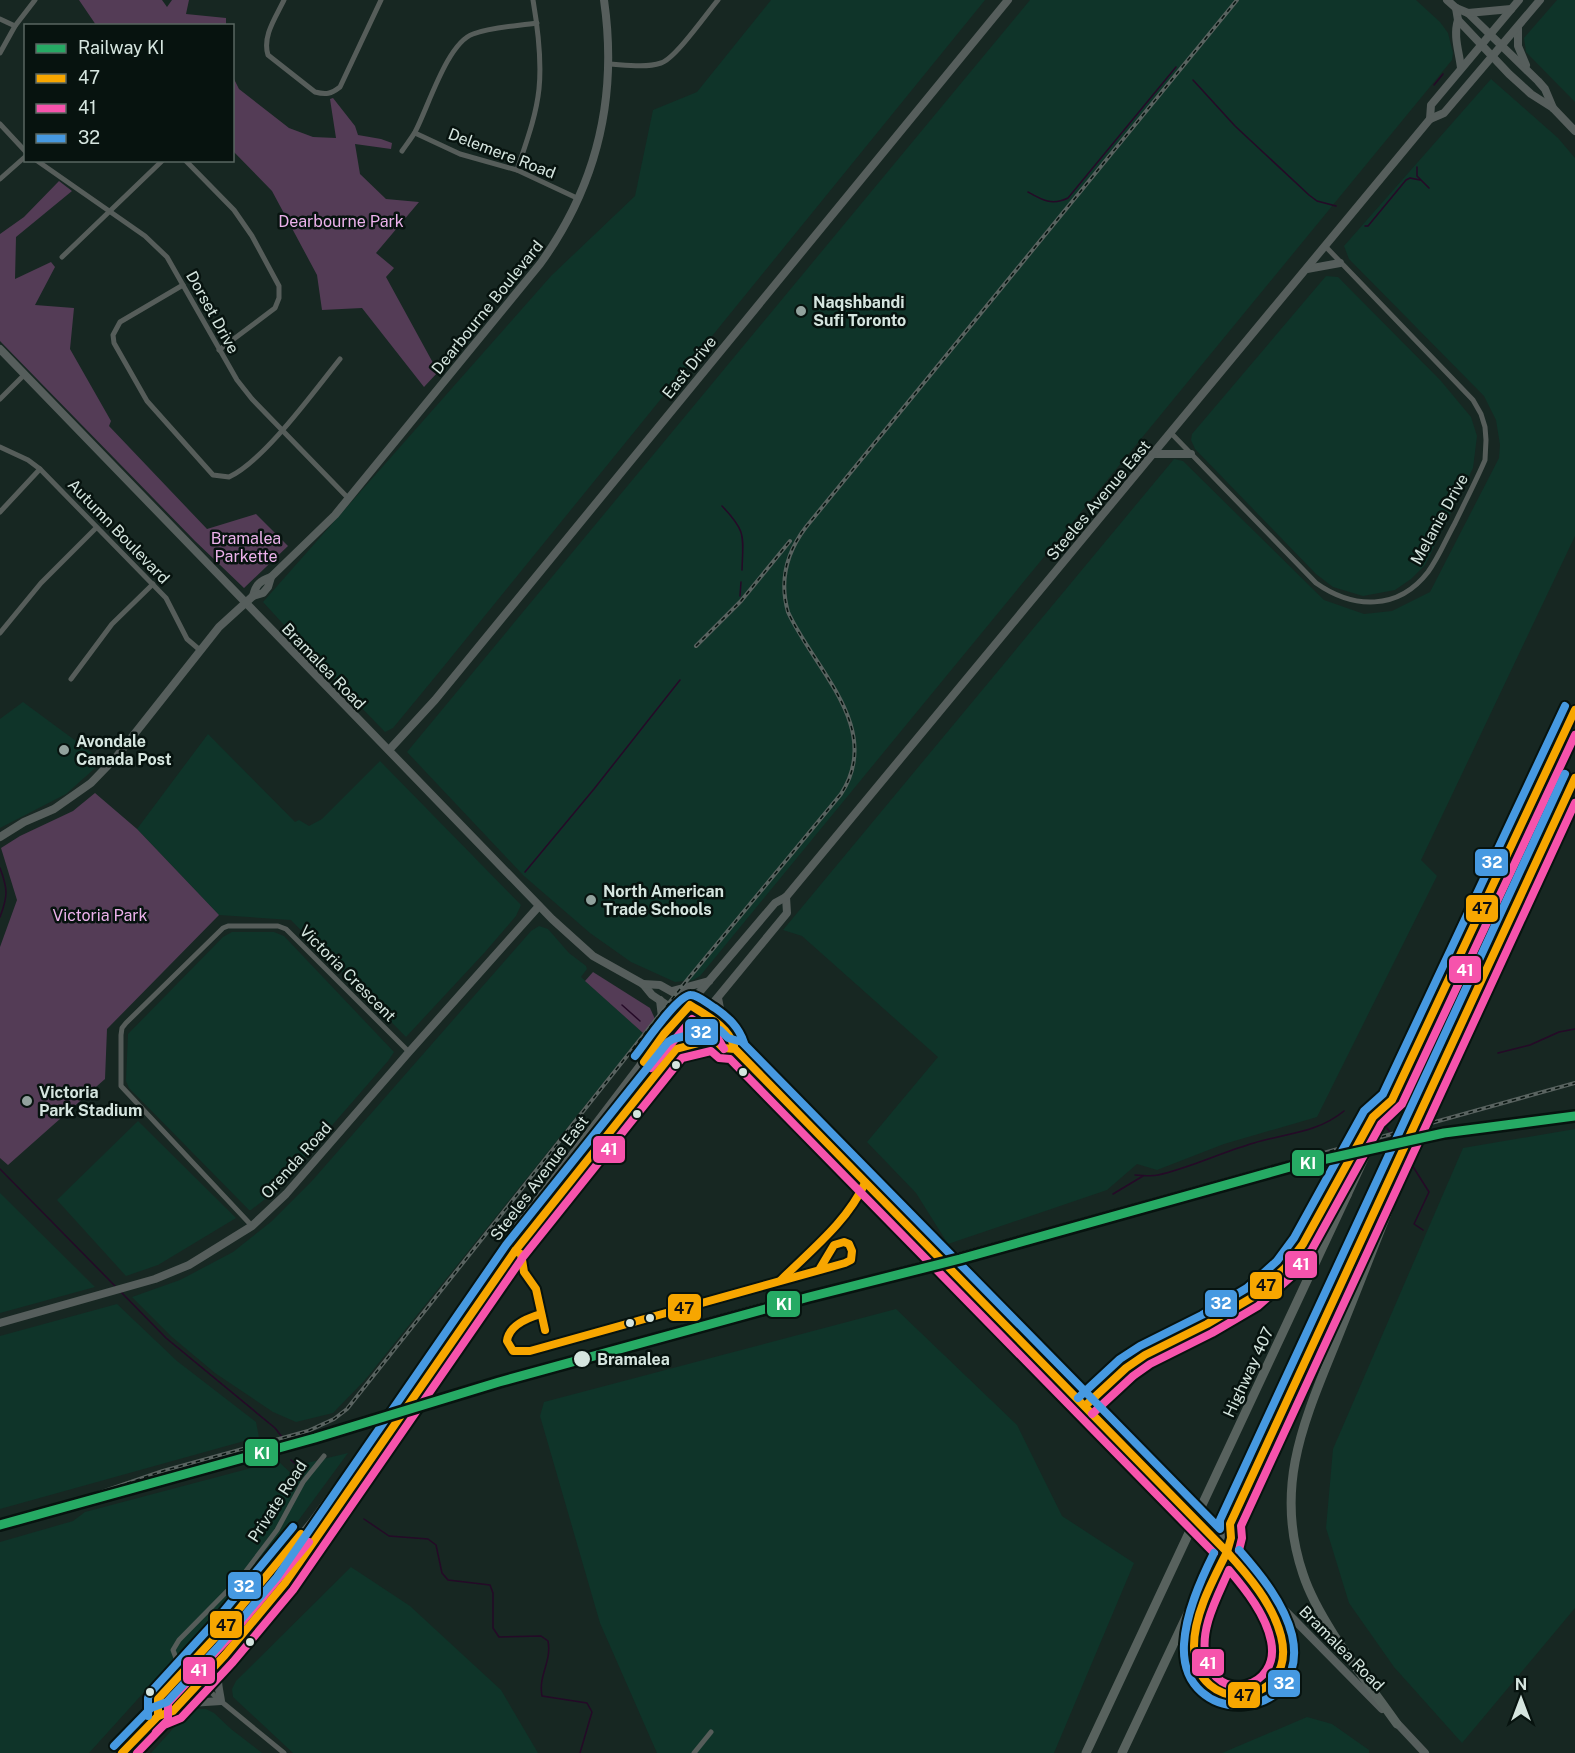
<svg xmlns="http://www.w3.org/2000/svg" width="1575" height="1753" viewBox="0 0 1575 1753" font-family="'Public Sans',sans-serif">
	<rect width="100%" height="100%" fill="#172722"/>
	<!-- built -->
	<g fill="#0f3429">
		<polygon points="771,0 985,0 440,671 393,728 385,732 328,673 263,602 551,276 635,196 653,110 697,92"/>
		<polygon points="1030,0 1416,0 1440,22 1448,33 1453,53 1452,60 700,976 693,980 675,982 631,962 590,933 524,876 407,752"/>
		<polygon points="1557,0 1575,0 1575,102 1526,52 1524,38"/>
		<polygon points="1491,79 1558,138 1575,158 1575,536 1421,860 1437,876 1317,1117 1224,1144 1157,1170 1137,1164 1107,1190 948,1244 916,1193 867,1142 938,1057 802,936 783,930 1174,459 1183,461 1324,600 1364,614 1392,611 1430,592 1499,458 1500,445 1496,420 1484,396 1349,259 1344,246"/>
		<polygon points="1326,276 1338,277 1441,381 1471,417 1477,436 1473,468 1425,565 1411,579 1395,590 1363,596 1333,587 1316,574 1195,449 1191,440 1192,434"/>
		<polygon points="23,702 103,761 66,794 0,828 0,719"/>
		<polygon points="208,734 295,822 299,820 309,826 322,819 380,761 521,905 516,916 485,952 406,1037 291,920 219,915 137,829"/>
		<polygon points="539,926 548,929 569,953 586,966 587,969 581,977 643,1033 365,1380 333,1413 296,1422 273,1412 215,1373 172,1337 132,1297 180,1280 233,1252 272,1221 311,1182 531,931"/>
		<polygon points="232,932 274,932 284,936 394,1052 388,1061 274,1192 251,1210 249,1210 129,1088 126,1081 128,1034 223,937"/>
		<polygon points="138,1121 236,1218 158,1265 126,1276 57,1200"/>
		<polygon points="1575,1129 1575,1608 1462,1743 1394,1667 1349,1603 1326,1528 1333,1449 1463,1148"/>
		<polygon points="0,1193 95,1287 0,1313"/>
		<polygon points="117,1304 177,1361 256,1422 259,1437 0,1509 0,1336"/>
		<polygon points="896,1309 1017,1425 1062,1516 1134,1563 1054,1753 657,1753 600,1623 540,1416 544,1402"/>
		<polygon points="348,1453 259,1574 164,1670 89,1753 0,1753 0,1542 73,1521 85,1512 278,1461 294,1476 301,1475 307,1463"/>
		<polygon points="351,1567 410,1606 501,1690 538,1753 293,1753 233,1697 232,1689 236,1681"/>
		<polygon points="196,1709 206,1709 214,1713 231,1729 262,1753 151,1753 189,1711"/>
		<polygon points="1307,1717 1332,1724 1369,1750 1369,1753 1222,1753"/>
	</g>
	<!-- green -->
	<g fill="#543c56">
		<polygon points="79,0 162,0 167,7 172,0 189,0 186,14 226,18 226,25 96,25"/>
		<polygon points="232,75 239,89 289,128 313,137 336,138 330,99 333,98 355,126 358,135 381,139 392,143 391,149 355,144 360,174 386,199 419,202 376,253 394,268 386,277 438,372 424,387 362,308 322,310 317,275 272,191 233,151"/>
		<polygon points="59,181 72,191 16,237 15,279 51,262 55,267 35,305 74,308 70,349 111,421 109,426 207,529 256,514 288,546 244,588 195,541 0,341 0,234 24,217"/>
		<polygon points="95,793 137,829 219,915 107,1029 105,1079 8,1165 0,1158 0,947 17,900 1,848 20,836 73,811"/>
		<polygon points="593,972 650,1008 655,1019 643,1033 585,981"/>
	</g>
	<g fill="none" stroke-linecap="round" stroke-linejoin="round">
		<!-- stream -->
		<g stroke="#250a27" stroke-width="1.5">
			<polyline points="1193,80 1235,126 1309,195 1317,201 1336,206"/>
			<polyline points="1434,85 1443,74"/>
			<polyline points="1417,167 1417,176 1429,188"/>
			<path d="M1028,192C1042,200 1052,206 1068,198L1176,67"/>
			<polyline points="1365,226 1368,226 1406,180 1410,178 1420,180"/>
			<path d="M722,506C747,532 743,536 742,570"/>
			<polyline points="740,596 741,582"/>
			<path d="M0,868C8,889 8,896 0,917"/>
			<polyline points="525,872 594,789 680,680"/>
			<polyline points="622,1005 640,1021"/>
			<polyline points="1498,1053 1530,1045 1559,1032 1575,1029"/>
			<polyline points="1385,1125 1399,1146"/>
			<polyline points="1412,1165 1429,1192 1414,1224 1423,1230"/>
			<polyline points="0,1169 115,1286"/>
			<path d="M1135,1175C1142,1175 1151,1177 1158,1175C1190,1168 1222,1152 1254,1143C1287,1133 1317,1133 1344,1111"/>
			<polyline points="1113,1194 1143,1176"/>
			<polyline points="121,1292 166,1338 275,1428 282,1437"/>
			<polyline points="291,1460 304,1472"/>
			<path d="M364,1519L389,1536L428,1539L436,1545L442,1573L448,1580L490,1585L493,1593V1628L499,1637L541,1636L548,1641C552,1662 538,1675 542,1696L587,1703L592,1712L580,1753"/>
		</g>
		<!-- street -->
		<g stroke="#565d5a" stroke-width="5">
			<path d="M284,0C276,17 262,36 268,55L315,92C326,95 331,94 340,87L381,0"/>
			<polyline points="0,19 15,26"/>
			<polyline points="0,53 15,26 35,0"/>
			<path d="M609,64C626,65 645,68 661,63C675,59 707,13 718,0"/>
			<polyline points="0,124 26,152"/>
			<polyline points="415,133 460,154 517,170 579,199"/>
			<path d="M402,151C406,145 411,139 415,132C428,108 447,43 473,34C491,27 517,26 537,23"/>
			<polyline points="36,160 145,236 167,257 237,380 252,399 349,499"/>
			<polyline points="185,160 234,210 252,236 279,286 279,298 275,308 219,350"/>
			<path d="M517,170C526,143 536,117 539,89C542,59 538,29 533,0"/>
			<polyline points="0,179 26,156"/>
			<polyline points="62,257 163,160"/>
			<path d="M183,285L120,322L113,335L114,343L147,401L213,475L229,477C264,461 315,390 340,359"/>
			<polyline points="0,399 25,374"/>
			<path d="M1171,433L1316,583C1353,609 1398,611 1428,572C1439,557 1446,539 1455,523C1465,502 1476,481 1485,460L1486,440L1485,427L1481,414L1473,400L1326,247"/>
			<polyline points="0,447 28,460 40,469 166,598 187,639 201,651"/>
			<polyline points="0,512 40,469"/>
			<polyline points="0,633 41,583 96,528"/>
			<polyline points="71,679 112,624 153,584"/>
			<polyline points="252,1226 121,1086 121,1035 122,1028 126,1023 223,928 228,926 278,926 286,929 409,1052"/>
			<polyline points="284,1753 217,1698 176,1658 173,1650 179,1640 243,1575 277,1530 303,1482 324,1456"/>
			<polyline points="694,1753 711,1732"/>
		</g>
		<!-- secondary -->
		<g stroke="#565e5c" stroke-width="8">
			<polyline points="1447,0 1456,8 1468,13 1538,81 1545,89 1553,108"/>
			<polyline points="1456,8 1458,20 1509,74 1531,94 1553,108 1575,131"/>
			<polyline points="1468,13 1511,9"/>
			<path d="M1458,20C1453,36 1459,51 1461,68"/>
			<polyline points="1518,27 1518,46 1526,65"/>
			<polyline points="1430,119 1431,105 1519,0"/>
			<polyline points="1307,269 1340,263"/>
			<polyline points="0,349 552,919 593,956 643,984 652,995 704,1030 723,1048 735,1049 917,1237"/>
			<polyline points="1154,454 1191,454"/>
			<path d="M253,596C256,584 260,581 271,577L335,515L540,264C598,184 618,97 604,0"/>
			<polyline points="389,750 435,700 1008,0"/>
			<polyline points="0,837 24,822 54,809 91,783 117,756 219,627 253,596 263,593 268,587 271,577"/>
			<polyline points="643,984 660,985 676,994 724,1029 733,1039 735,1049"/>
			<polyline points="672,991 709,981"/>
			<polyline points="718,998 724,1029"/>
			<polyline points="660,1000 664,1034"/>
			<polyline points="676,1049 714,1039"/>
			<polyline points="968,1289 1179,1501"/>
			<polyline points="0,1323 155,1279 189,1265 252,1226 286,1194 409,1052 539,906"/>
			<polyline points="434,1368 515,1251 667,1059 787,913 786,897"/>
			<polyline points="419,1370 518,1226 664,1034 775,903 786,897 1430,119 1444,113 1540,0"/>
			<polyline points="1249,1574 1382,1709"/>
			<path d="M178,1706L190,1703L221,1701C219,1688 215,1675 221,1662"/>
			<polyline points="158,1716 158,1699 246,1602 311,1523 351,1468"/>
			<polyline points="1395,1721 1425,1753"/>
			<polyline points="122,1753 158,1716 173,1711 225,1655 285,1583 367,1465"/>
		</g>
		<!-- highway -->
		<g stroke="#58625e" stroke-width="9">
			<polyline points="1431,1089 1575,778"/>
			<polyline points="1392,1100 1575,710"/>
			<path d="M1085,1406C1103,1388 1121,1370 1144,1356C1179,1335 1219,1322 1252,1298C1287,1274 1307,1237 1326,1201"/>
			<path d="M1230,1527L1231,1540C1217,1571 1198,1605 1195,1639C1188,1713 1291,1714 1282,1643C1279,1616 1251,1583 1236,1560"/>
			<path d="M1397,1724C1367,1681 1319,1623 1303,1574C1272,1483 1307,1415 1340,1332C1360,1283 1379,1233 1399,1183"/>
			<polyline points="1086,1753 1347,1195"/>
			<polyline points="1122,1753 1230,1524 1385,1187"/>
		</g>
		<!-- rail casing -->
		<g stroke="#596360" stroke-width="4">
			<g id="rail">
				<polyline points="696,646 741,601 790,541"/>
				<polyline points="324,1431 498,1378 780,1300 957,1255 1575,1083"/>
				<path d="M93,1495L163,1471L308,1431L334,1419L347,1409L688,979L841,794C884,728 814,669 788,612C779,580 786,553 806,527L1237,0"/>
				<polyline points="0,1521 101,1493"/>
			</g>
		</g>
		<!-- rail -->
		<use href="#rail" stroke="#07130f" stroke-width="1.5" stroke-dasharray="4.5" stroke-linecap="butt"/>
		<!-- secondary-bridge -->
		<g stroke="#565e5c" stroke-width="8">
			<polyline points="917,1237 968,1289"/>
			<polyline points="367,1465 434,1368"/>
			<polyline points="351,1468 419,1370"/>
			<polyline points="1179,1501 1236,1560"/>
		</g>
		<!-- highway-bridge -->
		<g stroke="#58625e" stroke-width="9">
			<polyline points="1399,1183 1432,1106 1431,1091"/>
			<polyline points="1385,1187 1431,1089"/>
			<polyline points="1347,1195 1389,1104"/>
			<polyline points="1326,1201 1373,1117 1392,1100"/>
		</g>
		<!-- bus-1 casing -->
		<g stroke="#07130f" stroke-width="12">
			<g id="bus-1">
				<path d="M644,1062L664,1034L690,1005C707,1016 728,1026 734,1046"/>
				<polyline points="515,1251 521,1254 524,1272 536,1289 545,1330"/>
				<path d="M781,1280C811,1250 847,1222 865,1183"/>
				<path d="M541,1314C527,1318 509,1325 507,1341L513,1351H530L845,1263L851,1260L852,1251L849,1244L844,1242L834,1245L819,1270"/>
				<polyline points="1085,1406 1126,1368 1145,1355 1207,1324 1253,1297 1285,1268 1303,1244 1373,1117 1392,1100 1575,710"/>
				<path d="M1227,1552C1248,1575 1273,1604 1281,1636C1299,1707 1194,1719 1194,1646C1194,1614 1213,1580 1227,1552Z"/>
				<polyline points="1227,1552 1231,1538 1230,1524 1575,778"/>
				<polyline points="158,1716 158,1699 221,1631 301,1534"/>
				<polyline points="122,1753 158,1716 173,1711 225,1655 285,1583 515,1251 676,1049 714,1039 723,1048 735,1049 1227,1552"/>
			</g>
		</g>
		<!-- bus-2 casing -->
		<g stroke="#07130f" stroke-width="12">
			<g id="bus-2">
				<polyline points="651,1068 692,1019 716,1035 724,1049"/>
				<polyline points="1092,1414 1133,1376 1150,1364 1212,1333 1258,1306 1293,1275 1312,1249 1381,1124 1402,1104 1575,735"/>
				<polyline points="1239,1550 1242,1538 1241,1526 1575,803"/>
				<path d="M1229,1570C1246,1590 1266,1615 1271,1641C1281,1689 1216,1704 1206,1658C1199,1629 1218,1596 1229,1570Z"/>
				<polyline points="156,1732 168,1720 168,1703 229,1638 309,1542"/>
				<polyline points="137,1753 164,1725 181,1718 233,1662 293,1590 523,1257 682,1058 711,1051 719,1058 730,1059 1214,1553"/>
			</g>
		</g>
		<!-- bus-3 casing -->
		<g stroke="#07130f" stroke-width="12">
			<g id="bus-3">
				<path d="M635,1056C644,1045 678,994 691,995C698,995 708,1004 715,1008C728,1017 739,1027 744,1043"/>
				<polyline points="1078,1398 1120,1359 1140,1346 1202,1315 1247,1288 1277,1261 1294,1238 1364,1111 1383,1094 1565,706"/>
				<path d="M1214,1553C1200,1581 1186,1613 1184,1644C1179,1732 1312,1723 1292,1635C1284,1603 1260,1574 1239,1550"/>
				<polyline points="148,1716 148,1698 150,1693 213,1624 293,1527"/>
				<polyline points="114,1746 151,1708 167,1702 217,1648 277,1577 506,1245 668,1042 673,1039 714,1029 720,1030 728,1038 742,1042 1220,1529 1220,1520 1565,774"/>
			</g>
		</g>
		<!-- bus-1 -->
		<use href="#bus-1" stroke="#f7a600" stroke-width="8"/>
		<!-- bus-2 -->
		<use href="#bus-2" stroke="#f653ac" stroke-width="8"/>
		<!-- bus-3 -->
		<use href="#bus-3" stroke="#4699e1" stroke-width="8"/>
		<!-- rail-1 casing -->
		<g stroke="#07130f" stroke-width="14">
			<polyline id="rail-1" points="0,1525 315,1438 499,1382 809,1297 960,1259 1290,1167 1444,1133 1575,1116"/>
		</g>
		<!-- rail-1 -->
		<use href="#rail-1" stroke="#26aa64" stroke-width="9"/>
	</g>
	<!-- markers -->
	<g fill="#92a29d" stroke="#07130f" stroke-width="2">
		<circle cx="801" cy="311" r="6"/>
		<circle cx="64" cy="750" r="6"/>
		<circle cx="591" cy="900" r="6"/>
		<circle cx="27" cy="1101" r="6"/>
	</g>
	<g fill="#d5e5df" stroke="#07130f" stroke-width="2">
		<circle cx="676" cy="1065" r="5"/>
		<circle cx="743" cy="1072" r="5"/>
		<circle cx="637" cy="1114" r="5"/>
		<circle cx="650" cy="1318" r="5"/>
		<circle cx="630" cy="1323" r="5"/>
		<circle cx="582" cy="1359" r="9"/>
		<circle cx="250" cy="1642" r="5"/>
		<circle cx="150" cy="1692" r="5"/>
	</g>
	<g text-anchor="middle" stroke-width="5" stroke-linejoin="round" paint-order="stroke">
		<!-- street labels -->
		<g font-size="16" fill="#d5e5df" stroke="#07130f">
			<text transform="translate(502 153) rotate(21)" y="6">Delemere Road</text>
			<text transform="translate(487 307) rotate(-51)" y="6">Dearbourne Boulevard</text>
			<text transform="translate(213 312) rotate(61)" y="6">Dorset Drive</text>
			<text transform="translate(689 367) rotate(-51)" y="6">East Drive</text>
			<text transform="translate(1098 500) rotate(-50)" y="6">Steeles Avenue East</text>
			<text transform="translate(1439 519) rotate(-61)" y="6">Melanie Drive</text>
			<text transform="translate(119 531) rotate(46)" y="6">Autumn Boulevard</text>
			<text transform="translate(324 666) rotate(46)" y="6">Bramalea Road</text>
			<text transform="translate(348 973) rotate(45)" y="6">Victoria Crescent</text>
			<text transform="translate(296 1160) rotate(-48)" y="6">Orenda Road</text>
			<text transform="translate(539 1178) rotate(-53)" y="6">Steeles Avenue East</text>
			<text transform="translate(1248 1372) rotate(-65)" y="6">Highway 407</text>
			<text transform="translate(277 1501) rotate(-57)" y="6">Private Road</text>
			<text transform="translate(1342 1648) rotate(45)" y="6">Bramalea Road</text>
		</g>
		<!-- park labels -->
		<g font-size="16" fill="#ecb2eb" stroke="#07130f">
			<text x="341" y="227">Dearbourne Park</text>
			<text x="246" y="544">Bramalea<tspan x="246" dy="18">Parkette</tspan></text>
			<text x="100" y="921">Victoria Park</text>
		</g>
		<!-- poi labels -->
		<g font-size="16" font-weight="bold" fill="#d5e5df" stroke="#07130f" text-anchor="start">
			<text x="813" y="308">Naqshbandi<tspan x="813" dy="18">Sufi Toronto</tspan></text>
			<text x="76" y="747">Avondale<tspan x="76" dy="18">Canada Post</tspan></text>
			<text x="603" y="897">North American<tspan x="603" dy="18">Trade Schools</tspan></text>
			<text x="39" y="1098">Victoria<tspan x="39" dy="18">Park Stadium</tspan></text>
		</g>
		<!-- stop labels -->
		<g font-size="16" font-weight="bold" fill="#d5e5df" stroke="#07130f" text-anchor="start">
			<text x="597" y="1365">Bramalea</text>
		</g>
	</g>
	<g stroke="#07130f" stroke-width="2">
		<rect x="1474" y="848" width="35" height="29" rx="6" fill="#4699e1"/>
		<rect x="1465" y="894" width="34" height="29" rx="6" fill="#f7a600"/>
		<rect x="1448" y="955" width="34" height="29" rx="6" fill="#f653ac"/>
		<rect x="684" y="1018" width="35" height="28" rx="6" fill="#4699e1"/>
		<rect x="592" y="1135" width="34" height="29" rx="6" fill="#f653ac"/>
		<rect x="1291" y="1149" width="34" height="28" rx="6" fill="#26aa64"/>
		<rect x="1284" y="1250" width="34" height="29" rx="6" fill="#f653ac"/>
		<rect x="1249" y="1271" width="34" height="29" rx="6" fill="#f7a600"/>
		<rect x="1204" y="1289" width="34" height="29" rx="6" fill="#4699e1"/>
		<rect x="766" y="1290" width="35" height="28" rx="6" fill="#26aa64"/>
		<rect x="667" y="1293" width="35" height="29" rx="6" fill="#f7a600"/>
		<rect x="244" y="1438" width="35" height="29" rx="6" fill="#26aa64"/>
		<rect x="227" y="1571" width="35" height="29" rx="6" fill="#4699e1"/>
		<rect x="209" y="1610" width="34" height="29" rx="6" fill="#f7a600"/>
		<rect x="1191" y="1648" width="34" height="29" rx="6" fill="#f653ac"/>
		<rect x="182" y="1656" width="34" height="29" rx="6" fill="#f653ac"/>
		<rect x="1267" y="1669" width="34" height="29" rx="6" fill="#4699e1"/>
		<rect x="1227" y="1681" width="34" height="28" rx="6" fill="#f7a600"/>
	</g>
	<g font-size="16" text-anchor="middle" font-weight="bold" fill="#fff">
		<text x="1492" y="868">32</text>
		<text x="1465" y="976">41</text>
		<text x="701" y="1038">32</text>
		<text x="609" y="1155">41</text>
		<text x="1308" y="1169">KI</text>
		<text x="1301" y="1270">41</text>
		<text x="1221" y="1309">32</text>
		<text x="784" y="1310">KI</text>
		<text x="262" y="1459">KI</text>
		<text x="244" y="1592">32</text>
		<text x="1208" y="1669">41</text>
		<text x="199" y="1676">41</text>
		<text x="1284" y="1689">32</text>
	</g>
	<g font-size="16" text-anchor="middle" font-weight="bold" fill="#111">
		<text x="1482" y="914">47</text>
		<text x="1266" y="1291">47</text>
		<text x="684" y="1314">47</text>
		<text x="226" y="1631">47</text>
		<text x="1244" y="1701">47</text>
	</g>
	<!-- legend -->
	<rect x="24" y="24" width="210" height="138" fill="#07130f" stroke="#596762" stroke-width="1.5"/>
	<rect x="36" y="44" width="30" height="9" fill="#26aa64" stroke="#596762" stroke-width="1.5"/>
	<text x="78" y="54" font-size="18" fill="#d5e5df">Railway KI</text>
	<rect x="36" y="74" width="30" height="9" fill="#f7a600" stroke="#596762" stroke-width="1.5"/>
	<text x="78" y="84" font-size="18" fill="#d5e5df">47</text>
	<rect x="36" y="104" width="30" height="9" fill="#f653ac" stroke="#596762" stroke-width="1.5"/>
	<text x="78" y="114" font-size="18" fill="#d5e5df">41</text>
	<rect x="36" y="134" width="30" height="9" fill="#4699e1" stroke="#596762" stroke-width="1.5"/>
	<text x="78" y="144" font-size="18" fill="#d5e5df">32</text>
	<!-- north arrow -->
	<g transform="translate(1521 1699)" stroke="#07130f" stroke-width="4.5" paint-order="stroke">
	<path d="M0-4.5L10 22L0 15L-10 22Z" fill="#d5e5df"/>
	<text y="-9" font-size="16" font-weight="bold" text-anchor="middle" fill="#d5e5df">N</text>
	</g>
</svg>
